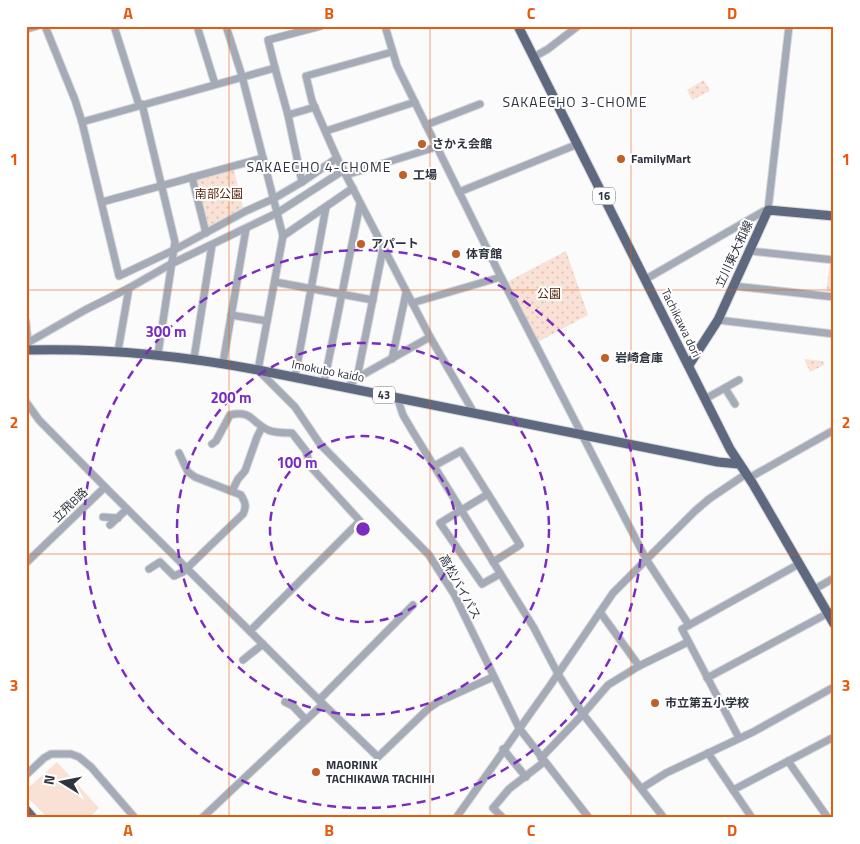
<svg xmlns="http://www.w3.org/2000/svg" width="860" height="844" viewBox="0 0 860 844" font-family="'Titillium Web','Noto Sans JP',sans-serif">
	<defs>
		<pattern id="grass-dots" width="8" height="8" patternUnits="userSpaceOnUse" patternTransform="scale(1.25)"><rect width="8" height="8" fill="#fae1d5"/><path d="M2 2h.1M6 6h.1" fill="none" stroke="#d7c2b8" stroke-width="1.8" stroke-linecap="round"/></pattern>
	</defs>
	<rect width="100%" height="100%" fill="#fbfbfb"/>
	<!-- grass -->
	<g fill="url(#grass-dots)">
		<polygon points="704,80 710,91 692,100 687,90"/>
		<polygon points="234,169 243,208 207,227 195,180"/>
		<polygon points="566,251 588,315 538,342 507,282"/>
		<polygon points="830,261 834,262 834,295 826,294"/>
		<polygon points="804,359 823,361 824,365 810,372"/>
	</g>
	<!-- pitch -->
	<polygon fill="#fae1d5" points="57,762 99,808 89,818 48,818 26,796 26,790"/>
	<g fill="none" stroke-linecap="round" stroke-linejoin="round">
		<!-- minor casing -->
		<g stroke="#d6d7d9" stroke-width="9">
			<g id="minor">
				<polyline points="45,26 75,100 82,122 119,276 174,250 246,211 273,199 302,182 337,158"/>
				<polyline points="114,26 139,105"/>
				<polyline points="197,26 215,84"/>
				<polyline points="226,26 242,76 283,236 258,370 295,407 320,444 429,555 454,594 519,728 589,818"/>
				<polyline points="385,26 397,66 501,277 646,559 689,625"/>
				<polyline points="26,29 37,26"/>
				<polyline points="392,52 306,76 312,101 337,158 430,337 474,413"/>
				<polyline points="534,57 548,49 578,26"/>
				<polyline points="275,68 268,40 321,26"/>
				<polyline points="142,104 175,242 158,354"/>
				<polyline points="288,115 315,107"/>
				<polyline points="82,122 275,68 288,115 302,182"/>
				<polyline points="426,125 480,104"/>
				<polyline points="326,131 415,102"/>
				<polyline points="346,175 436,147"/>
				<polyline points="192,177 206,233"/>
				<polyline points="459,192 578,144"/>
				<polyline points="102,202 263,158"/>
				<polyline points="283,236 353,188"/>
				<polyline points="750,251 834,260"/>
				<polyline points="646,279 764,211 768,210 789,26"/>
				<polyline points="275,282 373,300"/>
				<polyline points="734,286 834,297"/>
				<polyline points="412,303 501,277"/>
				<polyline points="231,315 267,321"/>
				<polyline points="718,320 834,334"/>
				<polyline points="26,322 28,346"/>
				<polyline points="29,342 85,310 129,288 171,264 277,213 344,170"/>
				<polyline points="118,351 129,288"/>
				<polyline points="194,358 212,245"/>
				<polyline points="392,359 406,293"/>
				<polyline points="223,363 246,229"/>
				<polyline points="295,377 326,207"/>
				<polyline points="357,378 383,249"/>
				<polyline points="324,383 360,204"/>
				<polyline points="346,388 357,378 430,337"/>
				<polyline points="725,388 735,404"/>
				<polyline points="397,397 403,415 413,432 534,628 558,674 583,714 664,818"/>
				<polyline points="705,399 739,380"/>
				<polyline points="26,402 39,420 105,487 26,563"/>
				<path d="M212,444L216,441L230,415C252,410 251,422 268,430C275,433 284,433 292,433L306,451L310,466L360,521L250,631"/>
				<polyline points="434,466 461,451 520,545 493,562"/>
				<polyline points="749,478 834,430"/>
				<polyline points="105,487 319,700 413,605"/>
				<polyline points="232,491 238,479 245,471 257,437 262,427"/>
				<polyline points="488,494 440,523 482,584 500,574"/>
				<polyline points="103,517 118,518"/>
				<polyline points="110,525 127,509"/>
				<path d="M149,569L160,562L174,576L183,572L243,514C247,506 245,502 241,495L195,477L188,472L179,453"/>
				<polyline points="813,590 834,578"/>
				<polyline points="600,612 639,666"/>
				<polyline points="243,660 263,644"/>
				<polyline points="707,678 834,610"/>
				<polyline points="319,700 378,757 429,708 438,702 493,677"/>
				<polyline points="285,702 293,706 306,720"/>
				<polyline points="739,738 682,629 799,564"/>
				<polyline points="503,749 526,777"/>
				<polyline points="708,753 752,818"/>
				<polyline points="541,758 583,714 608,685 639,666 688,642"/>
				<polyline points="788,761 828,818"/>
				<polyline points="26,775 44,758 51,754 71,754 79,757 91,767 135,818"/>
				<polyline points="642,788 666,773 753,732 834,687"/>
				<polyline points="733,790 834,737"/>
				<polyline points="202,818 323,704"/>
				<polyline points="456,818 549,687 613,593 695,511 709,499 746,474"/>
				<polyline points="503,818 493,808 509,789 544,762"/>
			</g>
		</g>
		<!-- major casing -->
		<g stroke="#d6d7d9" stroke-width="11">
			<g id="major">
				<polyline points="518,26 730,449 753,484 834,624"/>
				<path d="M26,350C106,348 180,355 258,370L718,462L739,464"/>
				<polyline points="689,365 718,320 768,210 834,216"/>
				<polyline points="26,810 33,818"/>
			</g>
		</g>
		<!-- minor -->
		<use href="#minor" stroke="#a5aab7" stroke-width="7"/>
		<!-- major -->
		<use href="#major" stroke="#5e687e" stroke-width="9"/>
	</g>
	<!-- grid -->
	<path fill="none" stroke="#e8590c" stroke-width="1" stroke-opacity="0.55" d="M229,26V818M430,26V818M631,26V818M26,290H834M26,554H834"/>
	<!-- distance rings -->
	<g fill="none" stroke="#7b2cbf" stroke-width="2.5" stroke-dasharray="9 6">
		<circle cx="363" cy="529" r="93"/>
		<circle cx="363" cy="529" r="186"/>
		<circle cx="363" cy="529" r="279"/>
	</g>
	<!-- markers -->
	<g fill="#c25e28" stroke="#fff" stroke-width="2">
		<circle cx="422" cy="144" r="5"/>
		<circle cx="621" cy="159" r="5"/>
		<circle cx="403" cy="175" r="5"/>
		<circle cx="361" cy="244" r="5"/>
		<circle cx="456" cy="254" r="5"/>
		<circle cx="605" cy="358" r="5"/>
		<circle cx="655" cy="703" r="5"/>
		<circle cx="316" cy="772" r="5"/>
	</g>
	<g text-anchor="middle" stroke-width="4" stroke-linejoin="round" paint-order="stroke">
		<!-- shield labels -->
		<g fill="#fff" stroke="#6d7079" stroke-width="1">
			<rect x="593" y="187.5" width="22" height="17" rx="4"/>
			<rect x="373" y="386.5" width="22" height="17" rx="4"/>
		</g>
		<g font-size="11" font-weight="bold" fill="#2e333f">
			<text x="604" y="200">16</text>
			<text x="384" y="399">43</text>
		</g>
		<!-- poi labels -->
		<g font-size="12" font-weight="bold" fill="#2e333f" stroke="#fff" text-anchor="start">
			<text x="432" y="148">さかえ会館</text>
			<text x="631" y="163">FamilyMart</text>
			<text x="413" y="179">工場</text>
			<text x="371" y="248">アパート</text>
			<text x="466" y="258">体育館</text>
			<text x="615" y="362">岩崎倉庫</text>
			<text x="665" y="707">市立第五小学校</text>
			<text x="326" y="769">MAORINK<tspan x="326" dy="14">TACHIKAWA TACHIHI</tspan></text>
		</g>
		<!-- park labels -->
		<g font-size="12" fill="#521f01" stroke="#fff">
			<text x="219" y="198">南部公園</text>
			<text x="549" y="298">公園</text>
		</g>
		<!-- street labels -->
		<g font-size="12" fill="#2e333f" stroke="#fff">
			<text transform="translate(734 254) rotate(-65)" y="4">立川東大和線</text>
			<text transform="translate(681 323) rotate(64)" y="4">Tachikawa dori</text>
			<text transform="translate(328 371) rotate(11)" y="4">Imokubo kaido</text>
			<text transform="translate(70 505) rotate(-44)" y="4">立飛B路</text>
			<text transform="translate(460 587) rotate(61)" y="4">高松バイパス</text>
		</g>
		<!-- neighbourhood labels -->
		<g font-size="14" letter-spacing="1" fill="#2e333f" stroke="#fff">
			<text x="575" y="107">SAKAECHO 3-CHOME</text>
			<text x="319" y="172">SAKAECHO 4-CHOME</text>
		</g>
	</g>
	<circle cx="363" cy="529" r="8" fill="#7b2cbf" stroke="#fff" stroke-width="2.5"/>
	<g font-size="15" text-anchor="middle" font-weight="bold" fill="#7b2cbf" stroke="#fff" stroke-width="4" stroke-linejoin="round" paint-order="stroke">
		<text x="166" y="337">300 m</text>
		<text x="231" y="403">200 m</text>
		<text x="297" y="468">100 m</text>
	</g>
	<!-- border -->
	<rect width="860" height="844" fill="none" stroke="#ffffff" stroke-width="55"/>
	<!-- north arrow -->
	<g transform="translate(62 782) rotate(280)" stroke="#ffffff" stroke-width="4" paint-order="stroke">
	<path d="M0-4L9 19L0 12L-9 19Z" fill="#2e333f"/>
	<text y="-8" font-size="14" font-weight="bold" text-anchor="middle" fill="#2e333f">N</text>
	</g>
	<rect x="28" y="28" width="804" height="788" fill="none" stroke="#e8590c" stroke-width="2"/>
	<g font-size="16" text-anchor="middle" font-weight="bold" fill="#e8590c">
		<text x="128" y="19">A</text>
		<text x="329" y="19">B</text>
		<text x="531" y="19">C</text>
		<text x="732" y="19">D</text>
		<text x="14" y="165">1</text>
		<text x="846" y="165">1</text>
		<text x="14" y="428">2</text>
		<text x="846" y="428">2</text>
		<text x="14" y="691">3</text>
		<text x="846" y="691">3</text>
		<text x="128" y="836">A</text>
		<text x="329" y="836">B</text>
		<text x="531" y="836">C</text>
		<text x="732" y="836">D</text>
	</g>
</svg>
